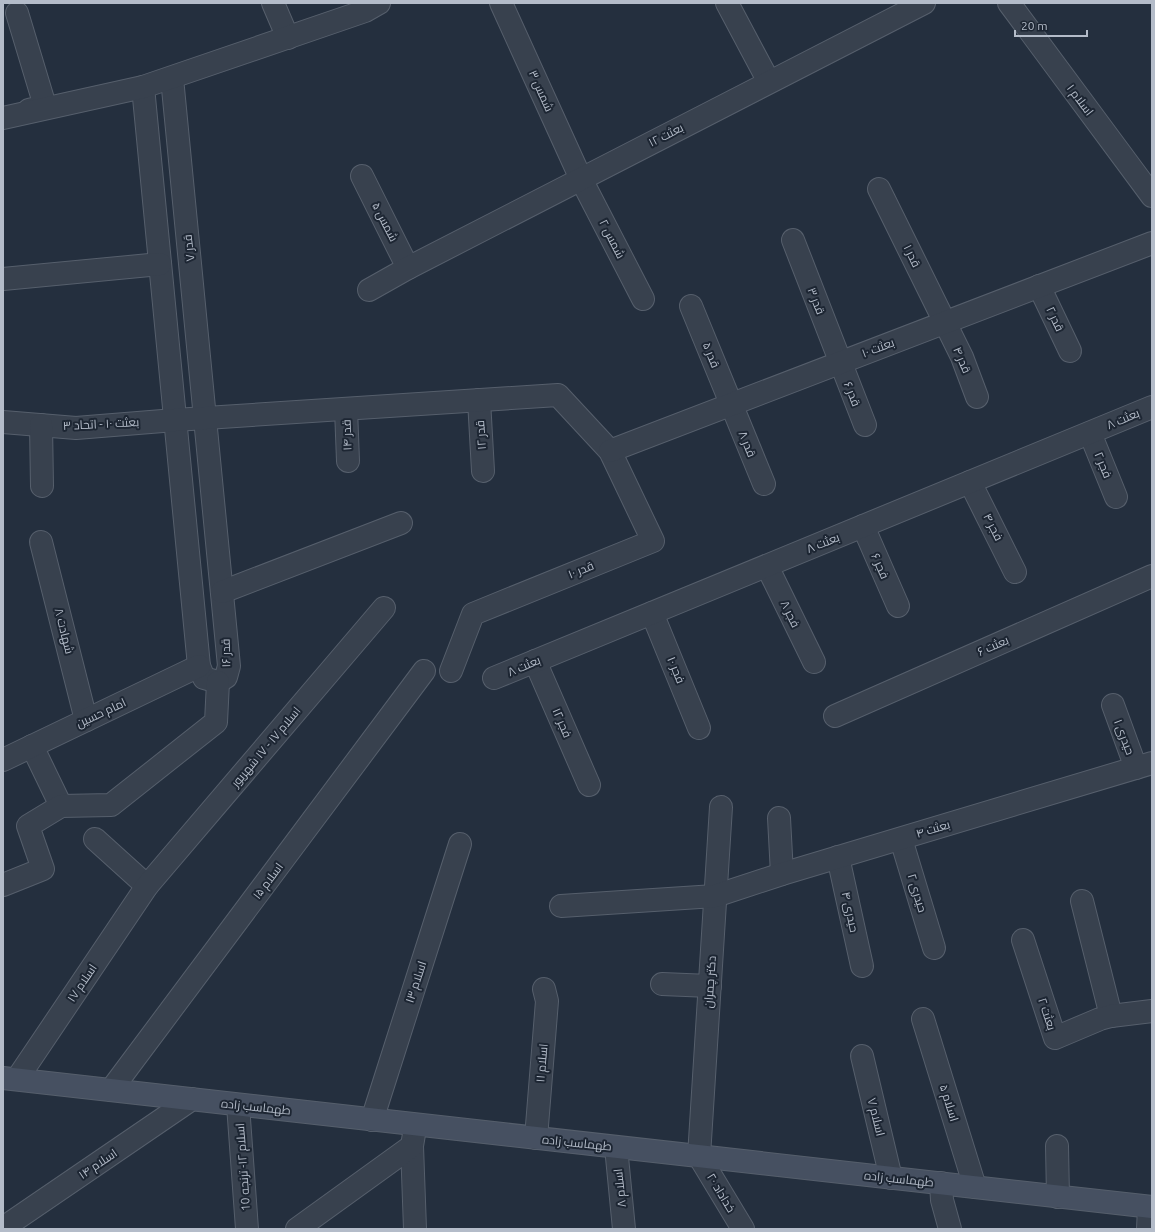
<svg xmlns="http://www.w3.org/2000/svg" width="1155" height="1232" viewBox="0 0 1155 1232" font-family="Ubuntu,Cairo,sans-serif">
	<rect width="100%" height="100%" fill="#242f3e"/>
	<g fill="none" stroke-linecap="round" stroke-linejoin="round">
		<!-- minor casing -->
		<g stroke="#565f6c" stroke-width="24">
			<g id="minor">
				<polyline points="273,3 288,38"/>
				<polyline points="501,3 581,179 643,299"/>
				<polyline points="727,3 769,82"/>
				<polyline points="1009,3 1152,196"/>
				<polyline points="17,13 45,106 29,110"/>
				<polyline points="143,87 199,666 204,678 218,682 226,677 229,666 172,78"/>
				<polyline points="3,118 143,87 365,11 379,3"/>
				<polyline points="362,176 408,268"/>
				<polyline points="879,189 962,357 977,397"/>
				<polyline points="793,240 865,425"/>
				<polyline points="3,279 160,264"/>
				<polyline points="1039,286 1070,351"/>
				<polyline points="369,290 408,268 924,3"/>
				<polyline points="691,306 764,484"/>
				<polyline points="479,400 483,471"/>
				<polyline points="346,409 348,461"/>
				<polyline points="3,422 76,428 175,420 558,395 610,451 653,541 473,614 451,671"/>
				<polyline points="41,425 42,486"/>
				<polyline points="1090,433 1116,497"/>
				<polyline points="610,451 1152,243"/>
				<polyline points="970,482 1015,572"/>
				<polyline points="863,526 898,606"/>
				<polyline points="41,542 86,720"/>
				<polyline points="767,566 814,662"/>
				<polyline points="222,592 401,523"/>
				<polyline points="652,613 699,728"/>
				<polyline points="535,661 589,785"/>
				<polyline points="494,678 1152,407"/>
				<polyline points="1113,705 1136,768"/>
				<polyline points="835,716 1152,576"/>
				<polyline points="32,746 61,806"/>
				<polyline points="3,760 199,666"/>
				<polyline points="721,807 699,1156 743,1229"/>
				<polyline points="779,818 782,874"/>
				<polyline points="95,839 147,886"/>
				<polyline points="901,839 934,948"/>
				<polyline points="838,857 862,966"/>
				<polyline points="3,885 43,869 28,826 61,806 111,805 216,722 218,682"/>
				<polyline points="1082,901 1111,1016"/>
				<polyline points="561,906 715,896 782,874 1152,763"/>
				<polyline points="1023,940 1055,1038 1100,1019 1111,1016 1152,1011"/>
				<polyline points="662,984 710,986"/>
				<polyline points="923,1019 975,1187"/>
				<polyline points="862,1056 891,1178"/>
				<polyline points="17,1079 147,886 384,608"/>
				<polyline points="111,1090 424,671"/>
				<polyline points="238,1105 247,1229"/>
				<polyline points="372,1120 460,844"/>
				<polyline points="414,1134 412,1146 415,1229"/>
				<polyline points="536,1138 547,1001 544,989"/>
				<polyline points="1057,1146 1058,1197"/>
				<polyline points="616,1147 624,1229"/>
				<polyline points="941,1183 942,1200 950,1229"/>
				<polyline points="3,1228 192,1099"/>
				<polyline points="297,1229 412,1146"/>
				<polyline points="1148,1229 1149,1207"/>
			</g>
		</g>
		<!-- secondary casing -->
		<g stroke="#565f6c" stroke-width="24">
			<polyline id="secondary" points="3,1078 1152,1207"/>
		</g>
		<!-- minor -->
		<use href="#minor" stroke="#38414e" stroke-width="22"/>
		<!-- secondary -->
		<use href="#secondary" stroke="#465061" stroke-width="22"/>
	</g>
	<g text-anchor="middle" stroke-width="4" stroke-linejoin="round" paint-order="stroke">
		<!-- street labels -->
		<g font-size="12" fill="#b4bcc9" stroke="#1d2633">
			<text transform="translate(541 91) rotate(66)" y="4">شمس ۳</text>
			<text transform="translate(1080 100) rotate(53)" y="4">اسلام ۱</text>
			<text transform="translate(666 135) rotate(-27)" y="4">بعثت ۱۲</text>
			<text transform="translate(385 222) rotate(63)" y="4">شمس ۵</text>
			<text transform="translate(612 239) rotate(63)" y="4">شمس ۲</text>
			<text transform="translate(189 248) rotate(-96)" y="4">قدر ۷</text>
			<text transform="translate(912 256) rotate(64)" y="4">قدر ۱</text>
			<text transform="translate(816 301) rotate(69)" y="4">قدر ۳</text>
			<text transform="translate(1055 319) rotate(65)" y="4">قدر ۲</text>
			<text transform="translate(878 348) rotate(-21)" y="4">بعثت ۱۰</text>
			<text transform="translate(711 355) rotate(68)" y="4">قدر ۵</text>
			<text transform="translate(962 360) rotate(67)" y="4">قدر ۴</text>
			<text transform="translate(852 394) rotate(68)" y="4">قدر ۶</text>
			<text transform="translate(1123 419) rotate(-23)" y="4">بعثت ۸</text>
			<text transform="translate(101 424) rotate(-3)" y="4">بعثت ۱۰ - اتحاد ۳</text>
			<text transform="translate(347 435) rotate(-92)" y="4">قدر ۱۴</text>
			<text transform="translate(481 435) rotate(-94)" y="4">قدر ۱۲</text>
			<text transform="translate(747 444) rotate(68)" y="4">قدر ۸</text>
			<text transform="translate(1103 465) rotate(68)" y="4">فجر ۲</text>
			<text transform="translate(993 527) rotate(63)" y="4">فجر ۴</text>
			<text transform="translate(823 543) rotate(-22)" y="4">بعثت ۸</text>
			<text transform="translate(880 566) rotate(66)" y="4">فجر ۶</text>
			<text transform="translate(581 570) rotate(-22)" y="4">قدر ۱۰</text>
			<text transform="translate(790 614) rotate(64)" y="4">فجر ۸</text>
			<text transform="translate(64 631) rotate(76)" y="4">شهادت ۸</text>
			<text transform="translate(993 646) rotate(-24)" y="4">بعثت ۶</text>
			<text transform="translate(226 653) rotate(-91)" y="4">قدر ۱۶</text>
			<text transform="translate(524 666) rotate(-23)" y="4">بعثت ۸</text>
			<text transform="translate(676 670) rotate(68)" y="4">فجر ۱۰</text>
			<text transform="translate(101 713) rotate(-25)" y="4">امام حسین</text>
			<text transform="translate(562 723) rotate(67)" y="4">فجر ۱۲</text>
			<text transform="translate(1124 737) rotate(69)" y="4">حیدری ۱</text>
			<text transform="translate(266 747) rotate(-50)" y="4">اسلام ۱۷ - ۱۷ شهریور</text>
			<text transform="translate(933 829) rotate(-17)" y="4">بعثت ۴</text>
			<text transform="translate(268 881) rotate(-53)" y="4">اسلام ۱۵</text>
			<text transform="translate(917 893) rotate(73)" y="4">حیدری ۲</text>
			<text transform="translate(850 912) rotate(78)" y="4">حیدری ۴</text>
			<text transform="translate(416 982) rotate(-72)" y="4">اسلام ۱۳</text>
			<text transform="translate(710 982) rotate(-86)" y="4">دکتر چمران</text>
			<text transform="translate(82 983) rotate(-56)" y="4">اسلام ۱۷</text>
			<text transform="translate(1047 1014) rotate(72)" y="4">بعثت ۲</text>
			<text transform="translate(542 1063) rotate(-85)" y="4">اسلام ۱۱</text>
			<text transform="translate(949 1103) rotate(73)" y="4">اسلام ۵</text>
			<text transform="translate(256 1107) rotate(6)" y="4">طهماسب زاده</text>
			<text transform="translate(876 1117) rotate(76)" y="4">اسلام ۷</text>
			<text transform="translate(577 1143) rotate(6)" y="4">طهماسب زاده</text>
			<text transform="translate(98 1164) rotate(-34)" y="4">اسلام ۱۴</text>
			<text transform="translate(243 1167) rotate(-94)" y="4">اسلام ۱۲- ترنجه 10</text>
			<text transform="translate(899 1179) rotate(6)" y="4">طهماسب زاده</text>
			<text transform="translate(620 1188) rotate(-96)" y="4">اسلام ۸</text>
			<text transform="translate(721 1193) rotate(59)" y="4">خداداد ۲۰</text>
		</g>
	</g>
	<!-- border -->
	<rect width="1155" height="1232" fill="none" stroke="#b4bcc9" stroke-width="8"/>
	<!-- scale -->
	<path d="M1015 30v6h72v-6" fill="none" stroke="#b4bcc9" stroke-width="2"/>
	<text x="1021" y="30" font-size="12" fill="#b4bcc9" stroke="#1d2633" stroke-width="3" paint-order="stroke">20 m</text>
</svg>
